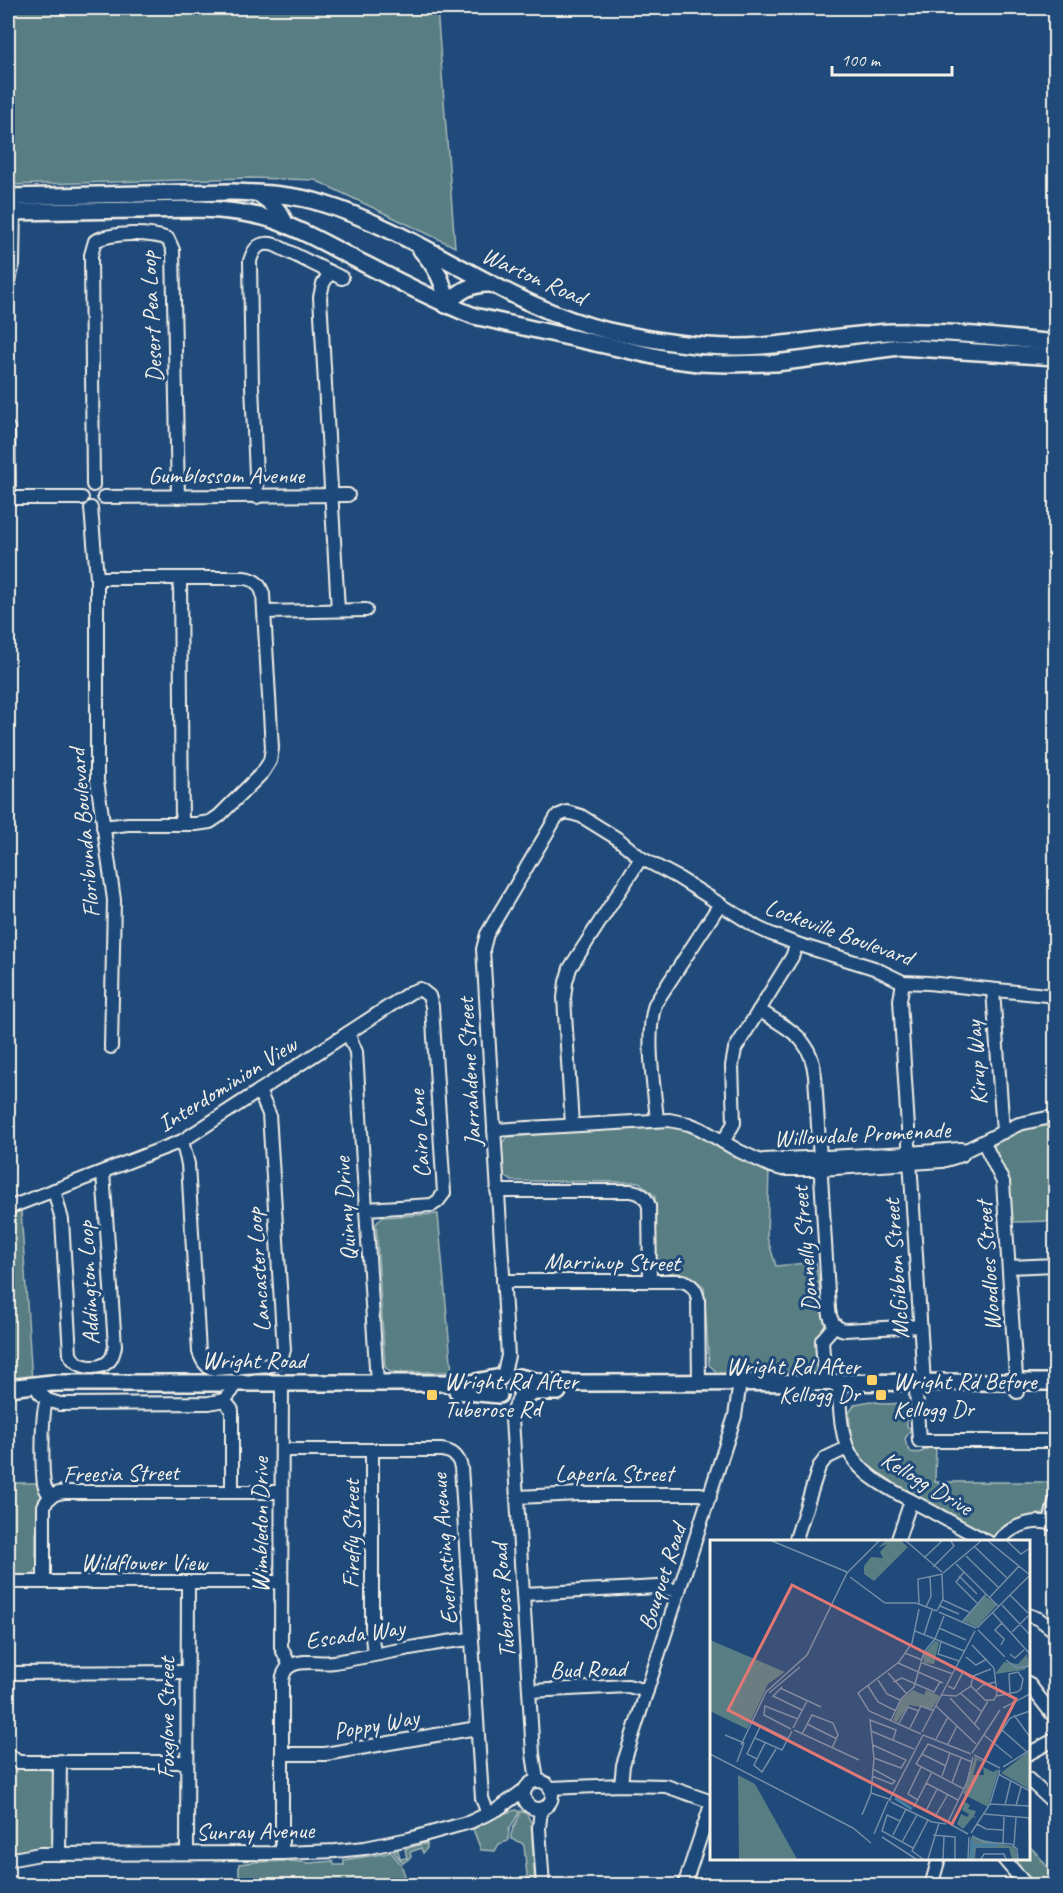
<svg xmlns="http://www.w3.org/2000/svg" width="1063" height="1893" viewBox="0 0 1063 1893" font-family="Caveat,sans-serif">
	<rect width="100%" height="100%" fill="#1f4a7a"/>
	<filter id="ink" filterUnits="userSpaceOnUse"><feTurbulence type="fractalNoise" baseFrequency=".0167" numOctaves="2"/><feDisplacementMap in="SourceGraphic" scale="12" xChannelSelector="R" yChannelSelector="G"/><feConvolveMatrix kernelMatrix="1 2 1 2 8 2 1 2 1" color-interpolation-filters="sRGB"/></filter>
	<g filter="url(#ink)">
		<!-- green -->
		<g fill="#587e84" stroke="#a6b8b6" stroke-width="1.5">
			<polygon points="8,8 437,8 455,247 315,180 249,178 8,185"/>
			<path d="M1055,1123V1221L1013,1222L1010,1220L994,1147C1002,1127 1037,1124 1055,1123Z"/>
			<polygon points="658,1125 690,1130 769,1170 767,1237 776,1266 816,1262 825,1323 817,1346 819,1374 720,1375 709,1365 704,1287 689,1275 667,1272 656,1264 655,1196 639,1182 512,1181 503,1175 501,1144 507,1137"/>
			<polygon points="21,1210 32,1381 8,1385 8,1215"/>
			<polygon points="438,1214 452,1372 390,1372 385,1367 376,1224 382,1217"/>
			<path d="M871,1401L885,1404L907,1403V1426L911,1429L905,1439L907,1447L911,1452C926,1455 925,1446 936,1444L935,1482H1054L1050,1496L1051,1500L1048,1510L1043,1516L991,1538L971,1528L969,1524L943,1509L938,1510L896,1487C893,1480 878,1471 870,1471L864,1465L850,1442L851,1434L849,1413L855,1404Z"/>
			<polygon points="8,1483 40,1483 42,1494 39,1529 36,1533 36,1556 39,1559 38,1568 31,1577 15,1578 12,1576 8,1576"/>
			<path d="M8,1760C22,1762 46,1761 55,1775L53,1844L44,1850L8,1852Z"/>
			<polygon points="516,1810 518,1811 518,1814 509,1830 508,1841 499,1844 495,1851 481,1850 473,1829 501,1814"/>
			<path d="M520,1811L526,1813L531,1822L535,1885H528L524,1846L522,1843L511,1839C510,1828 519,1822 520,1811Z"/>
			<polygon points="427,1843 427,1848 423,1853 421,1848 410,1852 411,1857 403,1863 393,1851 398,1850 400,1859 407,1858 405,1849"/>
			<path d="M1029,1846C1037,1853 1055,1874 1055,1885H1033L1009,1859L1028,1858Z"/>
			<polygon points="390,1851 401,1864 408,1885 239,1885 239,1864 255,1862 291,1861 310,1863 333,1861 334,1865 344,1865 344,1860 388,1853"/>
		</g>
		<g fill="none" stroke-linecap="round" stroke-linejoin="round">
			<!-- minor casing -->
			<g stroke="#f4f1e8" stroke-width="16">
				<g id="minor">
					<polyline points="330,272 323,284 320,297 338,610"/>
					<polyline points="8,284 13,264 14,204"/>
					<polyline points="8,428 9,498"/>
					<path d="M93,485L91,255L95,241C113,232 149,232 168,239L173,250L178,497"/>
					<polyline points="104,497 348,495"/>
					<path d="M257,497L252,386L250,261C254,247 260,241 275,245L342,278"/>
					<polyline points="8,498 82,498"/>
					<polyline points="91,508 97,578 97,780 114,900 111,1047"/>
					<path d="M97,578H244C255,579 260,584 263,594L272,748L270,761L263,772L219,816L210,822L196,824H128L103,827"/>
					<polyline points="180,578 182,824"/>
					<polyline points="264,612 366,610"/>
					<polyline points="903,982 900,1000 924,1383"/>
					<polyline points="993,990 1003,1132"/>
					<path d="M759,1010C789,1030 811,1036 815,1076L829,1309C830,1320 834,1328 845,1330L920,1326"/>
					<polyline points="348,1033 356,1052 377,1383"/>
					<path d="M657,1120C654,1085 645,1037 655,1004L720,904"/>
					<polyline points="572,1125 564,998 566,982 570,968 641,858"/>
					<polyline points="494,1130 669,1120 689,1124 701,1129 739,1151 771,1166 782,1169 820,1169 942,1161 962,1155 966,1150 1019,1124 1056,1116"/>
					<path d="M182,1141L188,1164L199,1352C202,1360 205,1367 214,1369L272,1365L280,1360L284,1350L269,1114L259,1091"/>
					<polyline points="723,1142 734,1123 732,1066 735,1049 792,957 797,944"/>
					<polyline points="984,1143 1003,1182 1017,1392"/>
					<polyline points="764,1160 909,1153 960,1149 966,1150"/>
					<path d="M54,1190L62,1220L70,1354C76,1369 100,1371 110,1360C113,1356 114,1351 115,1346L103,1172"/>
					<path d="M497,1191H631C641,1192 646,1197 649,1206L650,1281"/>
					<polyline points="8,1208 182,1141 411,992 420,989 429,996 432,1006 444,1193 438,1201 432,1205 366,1209"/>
					<polyline points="1009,1267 1056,1265"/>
					<path d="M503,1281H683C693,1285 696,1290 698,1299L699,1383"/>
					<polyline points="824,1371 822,1340 835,1325"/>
					<polyline points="503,1376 508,1356 483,949 487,934 557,816 567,812 581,816 618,839 641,858 677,877 758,928 771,934 797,944 874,968 903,982 928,983 1056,996"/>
					<polyline points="282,1382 281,1647 290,1666"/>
					<path d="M839,1383C839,1404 840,1427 847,1447C859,1478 900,1494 927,1509C947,1520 967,1531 988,1542"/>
					<polyline points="39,1392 47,1400 60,1404 209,1403 224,1400 232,1391"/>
					<polyline points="916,1392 919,1441 1056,1441"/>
					<polyline points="519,1398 515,1407 512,1419 533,1754 537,1780"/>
					<path d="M47,1400C41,1411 42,1470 44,1484C45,1489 48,1493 51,1497"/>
					<polyline points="224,1400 232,1410 232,1492"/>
					<path d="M282,1450H441C452,1451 458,1456 461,1467L482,1798L488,1814"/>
					<polyline points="372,1450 372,1637 374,1654"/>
					<polyline points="518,1497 579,1494 700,1494 710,1497"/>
					<polyline points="1050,1522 1056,1499"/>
					<polyline points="795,1542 819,1467 826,1458 847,1448"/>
					<polyline points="897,1542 911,1501"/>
					<path d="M998,1542C1011,1525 1036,1517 1056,1525"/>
					<polyline points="8,1582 281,1582"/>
					<path d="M44,1582V1506C48,1497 54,1493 64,1492H281"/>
					<polyline points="524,1594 658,1587 679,1591"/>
					<polyline points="1028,1615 1039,1619 1056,1632"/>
					<polyline points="8,1673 187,1672"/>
					<polyline points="1028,1683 1056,1719"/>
					<polyline points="530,1691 628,1686 647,1691"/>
					<polyline points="8,1754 18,1762 187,1762"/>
					<polyline points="282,1754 325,1754 477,1728"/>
					<polyline points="1028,1754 1056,1739"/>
					<polyline points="1028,1779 1056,1805"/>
					<circle cx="538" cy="1795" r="14"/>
					<polyline points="621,1785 623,1765 735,1416 740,1382"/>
					<polyline points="550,1788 621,1785 666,1786 712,1802"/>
					<polyline points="541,1809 539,1828 543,1886"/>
					<polyline points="187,1853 188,1583"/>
					<path d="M282,1853V1684C282,1676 285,1668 292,1665C304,1659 321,1664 334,1662C380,1655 425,1643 472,1639"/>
					<polyline points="59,1854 60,1761"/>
					<polyline points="1003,1858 1027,1886"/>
					<polyline points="8,1860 40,1854 282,1853 336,1851 365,1848 409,1839 470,1822 498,1809 524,1790"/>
					<polyline points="684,1886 712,1802"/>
					<polyline points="931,1886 939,1858"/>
				</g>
			</g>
			<!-- major casing -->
			<g stroke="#f4f1e8" stroke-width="20">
				<g id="major">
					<path d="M259,194C272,203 280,210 286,225"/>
					<path d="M8,197L230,192C261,193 295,194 324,204C424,235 507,307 609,331C659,342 711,350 762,346C806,343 849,334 893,332C947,330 1002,338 1056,343"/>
					<path d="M8,212L201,209C225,210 247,212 270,219C297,228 323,242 349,256C390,277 431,299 474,316L667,359L698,363L726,364L776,363L899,347L1056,357"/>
					<path d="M421,250C436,267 445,282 446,305"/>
					<path d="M446,305C459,291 472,283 491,284"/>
					<polyline points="519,1377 541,1382 581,1383 1056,1382"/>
					<polyline points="8,1388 52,1383 470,1383 501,1377"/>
					<polyline points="457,1391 499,1395"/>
					<polyline points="521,1395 536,1392 558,1392"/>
				</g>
			</g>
			<!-- minor -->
			<use href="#minor" stroke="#1f4a7a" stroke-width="12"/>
			<!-- major -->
			<use href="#major" stroke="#1f4a7a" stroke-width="15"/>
		</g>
	</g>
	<!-- markers -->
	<g fill="#ffd166" stroke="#1f4a7a" stroke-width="2">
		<rect x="866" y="1374" width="12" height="12" rx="3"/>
		<rect x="426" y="1389" width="12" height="12" rx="3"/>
		<rect x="875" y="1389" width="12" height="12" rx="3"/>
	</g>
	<g text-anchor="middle" stroke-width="6" stroke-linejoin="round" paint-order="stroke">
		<!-- street labels -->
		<g font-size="24" fill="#f4f1e8" stroke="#1f4a7a">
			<text transform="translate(534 276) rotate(24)" y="8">Warton Road</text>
			<text transform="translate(151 317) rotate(-93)" y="8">Desert Pea Loop</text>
			<text x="226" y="483">Gumblossom Avenue</text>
			<text transform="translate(84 833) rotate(-95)" y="8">Floribunda Boulevard</text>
			<text transform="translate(839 932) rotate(20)" y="8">Lockeville Boulevard</text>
			<text transform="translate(976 1063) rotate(-94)" y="8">Kirup Way</text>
			<text transform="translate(469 1072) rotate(-93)" y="8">Jarrahdene Street</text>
			<text transform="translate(227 1084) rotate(-32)" y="8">Interdominion View</text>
			<text transform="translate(419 1134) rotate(-94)" y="8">Cairo Lane</text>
			<text transform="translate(862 1134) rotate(-3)" y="8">Willowdale Promenade</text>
			<text transform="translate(345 1209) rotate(-94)" y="8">Quinny Drive</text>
			<text transform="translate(805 1249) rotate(-95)" y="8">Donnelly Street</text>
			<text transform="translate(612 1262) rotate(1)" y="8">Marrinup Street</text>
			<text transform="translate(988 1266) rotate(-94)" y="8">Woodloes Street</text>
			<text transform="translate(896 1269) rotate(-94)" y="8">McGibbon Street</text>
			<text transform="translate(258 1270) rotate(-94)" y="8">Lancaster Loop</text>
			<text transform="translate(88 1283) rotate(-93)" y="8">Addington Loop</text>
			<text x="254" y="1368">Wright Road</text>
			<text transform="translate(121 1473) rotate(-1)" y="8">Freesia Street</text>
			<text x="614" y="1481">Laperla Street</text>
			<text transform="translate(927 1483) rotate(31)" y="8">Kellogg Drive</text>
			<text transform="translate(260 1525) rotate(-90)" y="8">Wimbledon Drive</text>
			<text transform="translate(351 1534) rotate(-90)" y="8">Firefly Street</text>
			<text transform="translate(444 1549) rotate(-94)" y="8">Everlasting Avenue</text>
			<text x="144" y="1570">Wildflower View</text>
			<text transform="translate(662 1577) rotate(-72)" y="8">Bouquet Road</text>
			<text transform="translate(503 1601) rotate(-94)" y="8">Tuberose Road</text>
			<text transform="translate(355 1634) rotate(-8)" y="8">Escada Way</text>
			<text transform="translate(588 1669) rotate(-1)" y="8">Bud Road</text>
			<text transform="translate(166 1718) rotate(-90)" y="8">Foxglove Street</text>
			<text transform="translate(376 1724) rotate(-10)" y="8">Poppy Way</text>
			<text transform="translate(255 1831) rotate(-1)" y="8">Sunray Avenue</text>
		</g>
		<!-- poi labels -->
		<g font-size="24" fill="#f4f1e8" stroke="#1f4a7a" text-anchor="start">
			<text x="860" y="1374" text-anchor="end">Wright Rd After<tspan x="860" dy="28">Kellogg Dr</tspan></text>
			<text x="444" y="1389">Wright Rd After<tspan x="444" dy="28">Tuberose Rd</tspan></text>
			<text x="893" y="1389">Wright Rd Before<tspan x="893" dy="28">Kellogg Dr</tspan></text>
		</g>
	</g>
	<!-- overview -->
	<g transform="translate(710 1540)">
		<rect width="320" height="320" fill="#1f4a7a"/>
		<path d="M175,1H191L198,7L164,41L154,34V26L161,17L173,18L170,12L177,4L168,8ZM275,56L287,65L267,87L253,81ZM0,100L75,132L58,144L37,189L0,171ZM225,101L229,102L224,124L214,123L213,115ZM317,114L319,126L314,130L285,134L294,122L308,124ZM203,150L214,155L216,150L230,156L222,169L199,165L187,182L183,180L191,160ZM319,211V249L291,233ZM265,217L276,223L267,220L263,235H274L273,227L283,232L289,229L278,267L253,254ZM28,235L45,244L87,319H29ZM255,262L260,265L258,269L266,271L264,276L267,278L263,277L253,289L247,284L251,274L257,277L259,274L252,270ZM261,297L305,307L308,319H302L299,308H266L265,319H259Z" fill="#587e84"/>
		<path fill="none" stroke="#477ea4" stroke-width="3" d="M185,258L202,269M262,306L288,305M262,319V300"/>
		<path fill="none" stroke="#748da6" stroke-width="1.5" d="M62,1L137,32M196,1L232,32M278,1L320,35M297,1L311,14L320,8M265,7L298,39M256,16L289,48M214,18L232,1M246,24L289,67M223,27L244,6L241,1M254,32L246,42L267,63M233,33L271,1M249,36L267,54M140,37L175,63H206L227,71M300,55L318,73M280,57L309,26M233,60L259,72M209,65L208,39L233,34M292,65L320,95M230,66L249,74M216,67L221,56L220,37M209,69L202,103L189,122L148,153L159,171L211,194M227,71L233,59L232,35M229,72L266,88M282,72L320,114M252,82L276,54M229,88L256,100M267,88L320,35M268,90L295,117M205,91L225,99M302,92L318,76M214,95L222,70M225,99L234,76M231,102L228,114L249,121M262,105L284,128M291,105L294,99L285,90L292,83M195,113L212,120M300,114L305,118L314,110M256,117L266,125L277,119M296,120L307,128L320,126M188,123L233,143M212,123L243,134M178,133L197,154M168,140L177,154L190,160M183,142L192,138L224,152L230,142M158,146L168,162L186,171M238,146L244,149L253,132L261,138M261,146L275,160H284L287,154L284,128M72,147L63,156L92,170M70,148L111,167M266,151L273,145L286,142M59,153L90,127M250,153L272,172M232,155L246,156L261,146L263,136L281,129M287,156L307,152L311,149L313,139L308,132L299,134L300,153M240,158L270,190M226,166L266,204M293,168L320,154M304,175L320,197M181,180L191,159L204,147L214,112L225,99L254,111M42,181L78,199M189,183L198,167L209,171M97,184L127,199M264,185L278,161M83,188L97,161M200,188L211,166L224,171M81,189L54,175L55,166L88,179M84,190L149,220M292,190L317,212M161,191L204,209M212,192L265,91M92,194L102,175L123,183L128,195L122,208M15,195L34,203M213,195L261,214M274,195L302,218M45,198L72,210L82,191M226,199L238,177M55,203L44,225L52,232L66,209M238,204L247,186M283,204L300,178L320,171M31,205L56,152L97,115L137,33L169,1M163,205L196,220L191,228L164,218M262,213L290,170M0,214L143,288L161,303M212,214L236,226M264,215L290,228M47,219L37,214L50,187M27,222L34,203M206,224L218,204L262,222M206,224L254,249M293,227L320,210M288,234L320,251M162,236L182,244L185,241L163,229M232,236L240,213M216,243L248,260M242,243L251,218M161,253L179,259M181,259L179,261L213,195M208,260L198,254L211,227M181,262L222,282L236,284M280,264L320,266M205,265L226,275L238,254M295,265L301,240M306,266L311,247M204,267L222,232M216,271L227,249M274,274L320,278M152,275L161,253L164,218L160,180L186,190L183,200M319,278L320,311M190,281L177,275L172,291L203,308M238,282L257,242L263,217M240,284L258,294M267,284L276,289L293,290M261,293L280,264L290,230M164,294L178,261M183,295L196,269M223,295L245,297V319M262,296L274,302L301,304L307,309L308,319M172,297L206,319M192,302L207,275M293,303L294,277M304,305L306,278M213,319L202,311L218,280M218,319L229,283M233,319L234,296M258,319L259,297M271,319L274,314H294L296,319"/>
		<path fill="#e27875" fill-opacity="0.15" stroke="#e27875" stroke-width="3" d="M82,45L306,159L242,284L18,170Z"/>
		<rect width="320" height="320" fill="none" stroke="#f4f1e8" stroke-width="3"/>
	</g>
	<!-- margin -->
	<rect width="1063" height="1893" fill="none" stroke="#1f4a7a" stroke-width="30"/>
	<rect x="15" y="15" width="1033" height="1863" fill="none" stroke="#f4f1e8" stroke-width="2" filter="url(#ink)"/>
	<!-- scale -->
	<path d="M832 66v9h120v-9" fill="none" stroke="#f4f1e8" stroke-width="3"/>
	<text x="841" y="66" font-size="18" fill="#f4f1e8" stroke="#1f4a7a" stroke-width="4.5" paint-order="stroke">100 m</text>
</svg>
